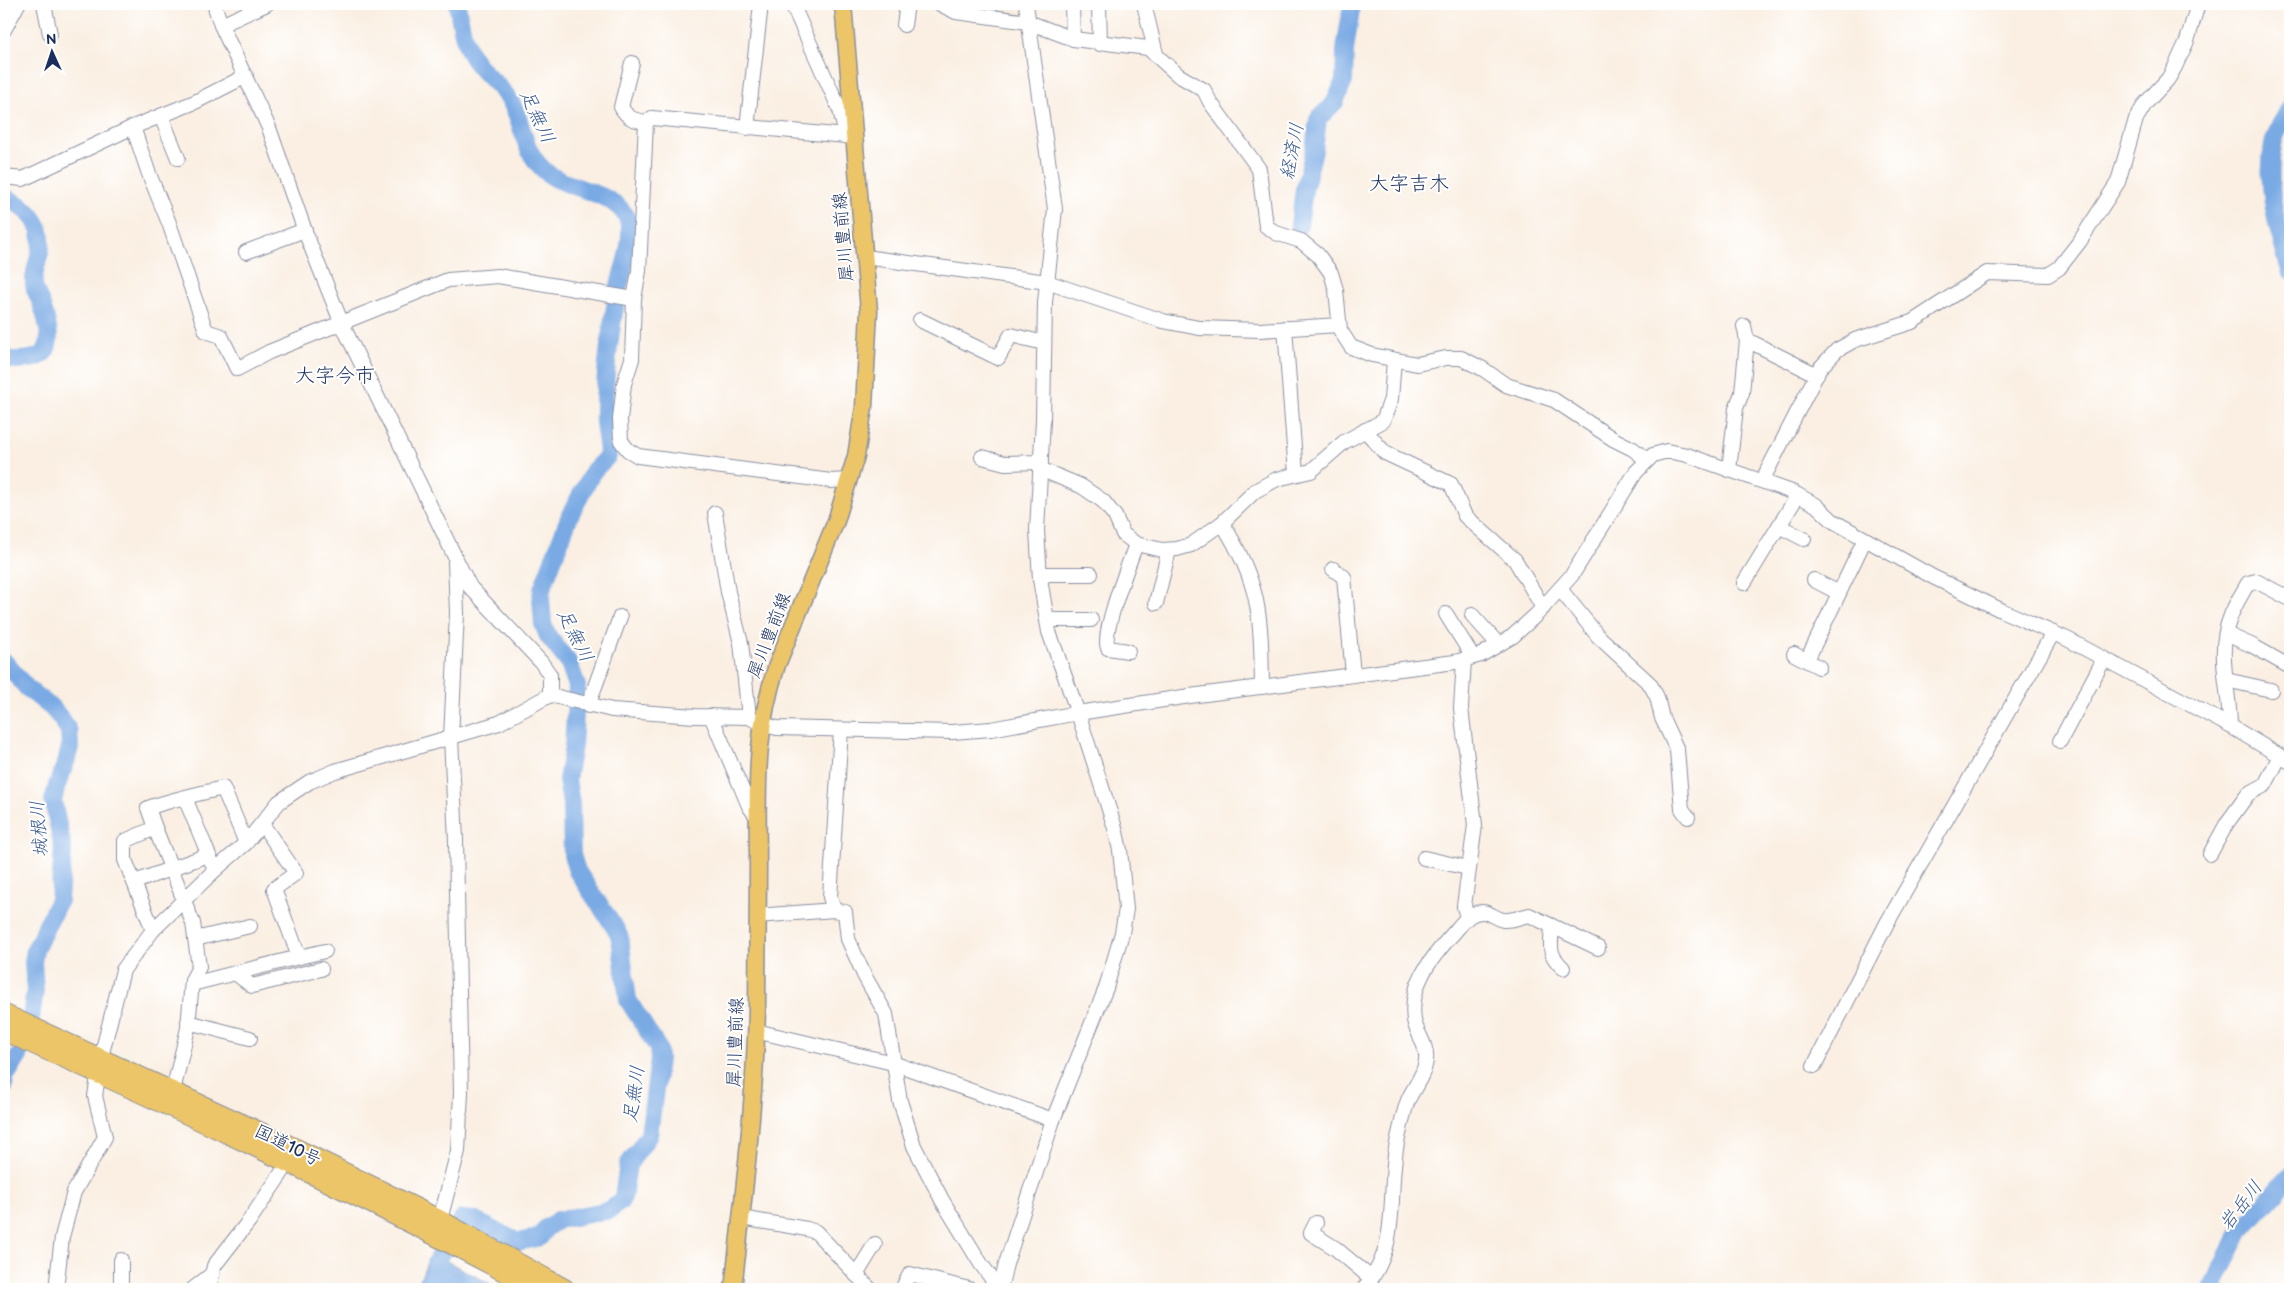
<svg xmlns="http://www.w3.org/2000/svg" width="2294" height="1293" viewBox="0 0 2294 1293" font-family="'Balsamiq Sans','Klee One',sans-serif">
	<rect width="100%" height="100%" fill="#fff"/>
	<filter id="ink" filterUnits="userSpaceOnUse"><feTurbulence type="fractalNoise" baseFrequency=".02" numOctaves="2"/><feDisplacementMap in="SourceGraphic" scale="10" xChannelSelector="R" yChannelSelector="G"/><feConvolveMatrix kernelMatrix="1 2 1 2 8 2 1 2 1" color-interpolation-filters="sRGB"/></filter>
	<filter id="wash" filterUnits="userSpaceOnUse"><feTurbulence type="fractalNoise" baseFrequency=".0096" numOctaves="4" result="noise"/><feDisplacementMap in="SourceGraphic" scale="20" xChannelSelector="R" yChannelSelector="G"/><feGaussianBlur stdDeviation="1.12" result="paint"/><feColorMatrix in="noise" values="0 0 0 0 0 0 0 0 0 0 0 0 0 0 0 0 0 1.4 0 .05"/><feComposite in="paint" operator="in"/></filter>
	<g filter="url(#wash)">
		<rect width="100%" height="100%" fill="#faefe2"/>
		<!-- water -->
		<polygon fill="#7aaae4" stroke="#4a6ca1" points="431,1253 500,1289 416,1289"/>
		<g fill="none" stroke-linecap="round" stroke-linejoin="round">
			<!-- river -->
			<g stroke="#7aaae4" stroke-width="18">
				<path d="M457,4C461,23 463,45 475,61C486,77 502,86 512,104C525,129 522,150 545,171C567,191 616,190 628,220C635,240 622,270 618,290C610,333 603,378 604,422C605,433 608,444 608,456L594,470L570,515L542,589L541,599L543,624L548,636L569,663L577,686L573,746L567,780L571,803L572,855L577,871L617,931L620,938L628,1000L658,1048L659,1059L649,1135L628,1165L623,1197L620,1202L610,1210L558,1220L546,1228L540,1237L518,1242L474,1220L462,1219L461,1222"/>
				<path d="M2290,107C2284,119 2275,132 2273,145C2265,187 2278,231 2290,270"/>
				<path d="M4,197C27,206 46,224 40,251C38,263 33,272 34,285C35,292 40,299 42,306C56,348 51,364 4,359"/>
				<polyline points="1299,225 1304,190 1314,150 1318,119 1335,102 1344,81 1345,50 1352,4"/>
				<polyline points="4,661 27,688 52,708 63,721 69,732 70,747 66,762 57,785 53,801 63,848 59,900 35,950 33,962 35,990 31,1018"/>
				<polyline points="4,1087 5,1077 19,1056"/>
				<polyline points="442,1252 435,1263 448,1289"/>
				<polyline points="2213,1289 2223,1265 2239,1234 2290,1176"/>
			</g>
		</g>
	</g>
	<g filter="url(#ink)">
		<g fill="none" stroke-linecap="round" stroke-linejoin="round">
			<!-- minor casing -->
			<g stroke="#8a8fa0" stroke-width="16">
				<g id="minor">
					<polyline points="44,4 50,34"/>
					<polyline points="214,4 221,25 269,128 306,234 342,324 455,557 470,587 541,662 550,675 550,695"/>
					<polyline points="792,4 840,110 846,136"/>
					<polyline points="940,4 956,12 1028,22 1073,39 1148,48 1178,75 1204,90 1210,102 1259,169 1266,226 1276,233 1301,241 1318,255 1331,273 1336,290 1340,330 1351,347 1372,355 1417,364 1446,358 1461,358 1483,369 1506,385 1554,400 1613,439 1633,449 1647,460"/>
					<polyline points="1072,4 1073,39"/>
					<polyline points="1099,4 1100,44"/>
					<polyline points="1144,4 1156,54"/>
					<polyline points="221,25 267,4"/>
					<polyline points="904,25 907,4"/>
					<polyline points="4,30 18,4"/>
					<path d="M632,63L621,107C628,119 634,120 646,122"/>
					<polyline points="161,116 178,158"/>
					<polyline points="133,127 149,174 169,223 206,331 221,336 237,369 269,352 448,280 498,276 634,299"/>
					<polyline points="747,128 761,4"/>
					<polyline points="4,177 23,179 133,127 195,102 246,76"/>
					<polyline points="246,252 305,230"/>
					<polyline points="865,257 1047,282 1163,321 1199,328 1260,330 1339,325"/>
					<polyline points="920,320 998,358 1011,335 1044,343"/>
					<polyline points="1744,326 1747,340 1817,375"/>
					<polyline points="1285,328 1296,474"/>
					<polyline points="1365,430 1385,453 1451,484 1465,516 1515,560 1543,608"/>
					<polyline points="982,457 1005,463 1041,462"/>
					<polyline points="1040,469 1081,486 1103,501 1115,516 1123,534 1136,544 1162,550 1177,549 1191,545 1222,523 1255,491 1277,479 1311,471 1344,442 1383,421 1391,399 1394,360"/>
					<polyline points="1729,470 1736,408 1742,393 1747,340"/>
					<polyline points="849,480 831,481 638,456 628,450 621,441 620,419 624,384 632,359 634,299 639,271 646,122 652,118 846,136 855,139"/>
					<polyline points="1762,481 1820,368 1837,350 1855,340 1912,322 1987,273 2048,275 2059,268 2080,241 2118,182 2136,119 2145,104 2168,79 2175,67 2187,41 2198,4"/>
					<polyline points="715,513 728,592 741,643 749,717"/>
					<path d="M1222,523C1261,584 1261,617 1262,687"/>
					<polyline points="1779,526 1804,539"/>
					<polyline points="1333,569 1344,577 1353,675"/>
					<polyline points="1040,579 1047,574 1091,574"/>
					<polyline points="1814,580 1839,593"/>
					<polyline points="1744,583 1798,495"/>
					<polyline points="1560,589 1598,636 1650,684 1657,697 1662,718 1677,750 1682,809 1688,817"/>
					<polyline points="1156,603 1169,550"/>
					<polyline points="1446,614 1473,657"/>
					<polyline points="1472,615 1498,644"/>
					<polyline points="1047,620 1091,620"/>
					<polyline points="2226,634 2253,646 2290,667"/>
					<path d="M1128,651L1108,648C1101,633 1129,564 1136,544"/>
					<polyline points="1794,654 1819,667"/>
					<polyline points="1464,660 1461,708 1475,825 1464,906 1467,918"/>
					<polyline points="1807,660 1865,539"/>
					<polyline points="2226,680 2271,690"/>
					<polyline points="588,706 620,617"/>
					<polyline points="711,716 749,806 757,817"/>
					<path d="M2230,726C2230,690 2216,653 2230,618C2234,606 2242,594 2248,583L2256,581L2290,599"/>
					<polyline points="2060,741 2104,659"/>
					<polyline points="185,798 215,870"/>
					<polyline points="155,828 193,923 199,967 192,980 188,1028 173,1091"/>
					<polyline points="2210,854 2227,823 2248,794 2265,785 2280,756"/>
					<polyline points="1424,858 1468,868"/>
					<polyline points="135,882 208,855"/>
					<polyline points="834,910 830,897 841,730"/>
					<polyline points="757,916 834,910 845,912 848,939 864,975 886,1014 900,1101 914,1146 942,1200 981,1264 995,1283 996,1289"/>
					<path d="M1552,926C1551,947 1547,953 1563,968"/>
					<path d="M153,930L125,860V841L155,828L148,808C173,799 198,794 223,788L246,843"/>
					<polyline points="195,939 250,926"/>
					<polyline points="299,957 325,951"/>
					<polyline points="235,973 252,986 321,969"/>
					<polyline points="192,984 299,957 274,889 296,873 262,824"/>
					<polyline points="188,1022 250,1038"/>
					<polyline points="756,1031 893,1063 1053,1120"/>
					<polyline points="1814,1066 1887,923 2053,633"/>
					<polyline points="741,1218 807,1229 816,1232 870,1289"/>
					<polyline points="440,1220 458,1151 461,1093 456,840 451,738 457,613 455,562"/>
					<polyline points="1316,1223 1311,1233 1335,1248 1371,1278"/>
					<polyline points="856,1275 875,1244"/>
					<polyline points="56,1289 62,1237 74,1192 105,1137 95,1096 101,1057 123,970 153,930 215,870 246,843 279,802 309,782 335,771 499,723 550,695 612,710 695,716 749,717 762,724 777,728 952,732 991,729 1078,713 1190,696 1455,662 1481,655 1513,636 1537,614 1572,575 1636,472 1653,455 1667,451 1687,455 1792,492 1816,505 1833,521 1933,577 2003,611 2067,639 2230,726 2290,762"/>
					<polyline points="121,1289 121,1260"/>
					<polyline points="193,1289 212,1274"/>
					<polyline points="211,1289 210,1284 214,1266 249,1221 289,1162"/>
					<polyline points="902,1289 910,1274 969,1289"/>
					<polyline points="1000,1289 1006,1264 1053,1120 1106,988 1122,933 1126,909 1120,850 1115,828 1078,713 1049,632 1040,579 1037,530 1043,420 1045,302 1055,209 1026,4"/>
					<path d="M1363,1289C1404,1245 1385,1187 1399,1134C1402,1122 1404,1109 1409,1098C1415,1086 1425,1073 1426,1060C1428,1045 1416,1033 1414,1020C1409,986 1429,961 1450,937C1457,930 1463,920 1471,915C1488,907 1490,917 1503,920C1511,921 1520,917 1529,915L1598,948"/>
				</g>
			</g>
			<!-- major casing -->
			<g stroke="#8a8fa0" stroke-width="19">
				<path id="major" d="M733,1289C744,1195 755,1101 757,1007C757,962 758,916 758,871C758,797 753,736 777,665L836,521L856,456L864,407L869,311L843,4"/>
			</g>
			<!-- highway casing -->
			<g stroke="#8a8fa0" stroke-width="21">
				<g id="highway">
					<polyline points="4,1014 297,1149 440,1220 565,1289"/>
					<path d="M4,1031C184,1111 363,1196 537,1289"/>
				</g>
			</g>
			<!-- minor -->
			<use href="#minor" stroke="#fff" stroke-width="14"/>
			<!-- major -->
			<use href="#major" stroke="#ecc569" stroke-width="16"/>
			<!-- highway -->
			<use href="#highway" stroke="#ecc569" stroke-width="19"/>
		</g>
	</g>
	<g text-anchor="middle" stroke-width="4" stroke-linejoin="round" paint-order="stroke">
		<!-- street labels -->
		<g font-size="18" fill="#1b2f5e" stroke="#fff">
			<text transform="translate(843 237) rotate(-95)" y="6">犀川豊前線</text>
			<text transform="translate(769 635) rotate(-69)" y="6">犀川豊前線</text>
			<text transform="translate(735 1042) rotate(-88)" y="6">犀川豊前線</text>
			<text transform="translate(288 1145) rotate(26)" y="6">国道10号</text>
		</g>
		<!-- water labels -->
		<g font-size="19" font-style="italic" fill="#3c5a8d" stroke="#fff">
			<text transform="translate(538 116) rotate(65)" y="7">足無川</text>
			<text transform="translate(1291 151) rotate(-79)" y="7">経済川</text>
			<text transform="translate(576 635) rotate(63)" y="7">足無川</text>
			<text transform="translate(38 829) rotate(-94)" y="7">城根川</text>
			<text transform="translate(633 1094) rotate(-82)" y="7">足無川</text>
			<text transform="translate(2240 1205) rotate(-52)" y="7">岩岳川</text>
		</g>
		<!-- quarter labels -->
		<g font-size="20" fill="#1b2f5e" stroke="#fff">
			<text x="1409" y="190">大字吉木</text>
			<text x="335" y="382">大字今市</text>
		</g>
	</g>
	<!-- margin -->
	<rect width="2294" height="1293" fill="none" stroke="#fff" stroke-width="20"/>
	<!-- north arrow -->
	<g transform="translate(52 52) rotate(357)" stroke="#ffffff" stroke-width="4" paint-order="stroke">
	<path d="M0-4L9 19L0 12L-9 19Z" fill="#1b2f5e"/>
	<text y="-8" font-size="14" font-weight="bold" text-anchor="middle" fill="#1b2f5e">N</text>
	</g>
</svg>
